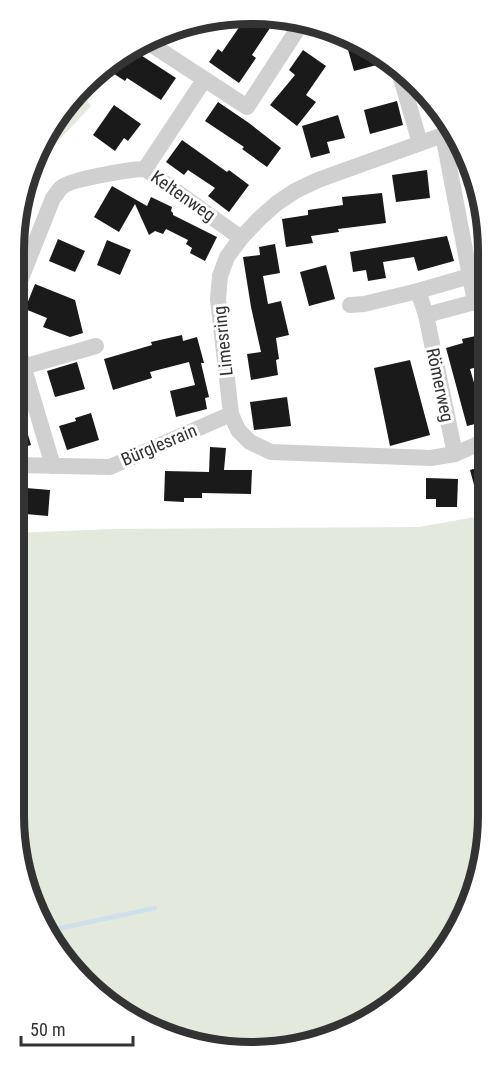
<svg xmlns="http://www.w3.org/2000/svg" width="502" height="1066" viewBox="0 0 502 1066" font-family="'Roboto Condensed',sans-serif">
	<rect width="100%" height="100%" fill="#fff"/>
	<!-- green -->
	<g fill="#e3e9dd">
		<polygon points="80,88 91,106 30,171 32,160"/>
		<polygon points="487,515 488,815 470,906 429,972 356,1028 282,1050 204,1048 119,1013 63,960 26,892 14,815 14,533 113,529 419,527"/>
	</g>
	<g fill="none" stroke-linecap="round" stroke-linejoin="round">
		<!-- stream -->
		<polyline stroke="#cee0ea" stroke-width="4.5" points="47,931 155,908"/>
	</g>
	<!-- building -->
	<g fill="#1a1a1a">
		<polygon points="251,14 276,19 252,55 256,58 239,83 209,62 218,49 222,52 240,26 229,18"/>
		<polygon points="343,32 373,50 392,61 354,71"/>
		<polygon points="133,50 176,78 161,100 127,78 125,81 105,68"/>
		<polygon points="303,50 326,66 306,95 316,102 297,126 270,105 295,75 289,70"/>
		<polygon points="397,101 403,125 370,134 364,110"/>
		<polygon points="218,102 249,123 281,148 267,167 242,149 244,147 205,121"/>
		<polygon points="114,105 141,124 128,141 124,138 115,151 93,135"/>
		<polygon points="338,115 345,138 327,142 330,153 311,158 302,126"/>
		<polygon points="182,140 227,172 229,170 249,185 229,212 208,196 215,188 188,170 184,175 166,162"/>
		<polygon points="427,170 430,198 396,202 392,175"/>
		<polygon points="112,186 147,206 151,197 172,207 171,211 173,213 173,215 217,237 205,261 190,253 192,248 186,244 188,240 166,229 163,234 155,231 149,235 135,204 119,232 94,217"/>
		<polygon points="382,193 386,223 338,229 339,232 311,236 313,243 286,247 282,219 308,215 308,210 343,205 342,197"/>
		<polygon points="447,236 454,261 418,271 414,257 383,262 386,278 368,281 366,270 353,272 350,252"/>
		<polygon points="58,239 85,251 75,272 49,261"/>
		<polygon points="107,240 131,250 120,275 97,265"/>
		<polygon points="275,244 280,273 263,276 268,304 281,301 289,335 276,338 279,359 276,360 278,375 251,380 247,354 261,352 251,307 243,257 260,255 259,247"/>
		<polygon points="326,265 335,299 309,306 300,272"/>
		<polygon points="35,284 75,300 83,333 70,337 43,327 47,318 25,309"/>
		<polygon points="182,335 183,341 197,337 204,363 201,363 209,397 205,398 207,409 176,417 170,391 195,385 189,362 150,372 152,378 113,390 104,359 152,345 151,342"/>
		<polygon points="480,335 487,364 470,369 477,393 487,390 487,421 467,426 446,348 463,343 462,339"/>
		<polygon points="410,360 430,435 390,446 374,368"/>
		<polygon points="77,362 85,389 55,397 47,371"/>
		<polygon points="14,397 17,397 31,445 14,450"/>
		<polygon points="287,397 291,426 254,430 250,402"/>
		<polygon points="91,413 99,440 67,450 59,426 76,421 75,418"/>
		<polygon points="210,447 226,448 224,470 252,470 251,494 202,493 202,498 184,498 184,502 164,501 165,471 209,472"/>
		<polygon points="487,465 487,493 477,496 470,470"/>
		<polygon points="426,478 458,479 457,507 436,507 436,499 426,499"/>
		<polygon points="14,487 50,490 48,516 14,513"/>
	</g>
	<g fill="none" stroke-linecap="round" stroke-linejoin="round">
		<!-- minor -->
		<g stroke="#d0d0d0" stroke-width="16">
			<polyline points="146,41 247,107 301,24"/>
			<polyline points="406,73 400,75 420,143"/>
			<polyline points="454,131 318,180 295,191 277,203 259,219 241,238 227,257 220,276 218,299 231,414 238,430 250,442 271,452 431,458 455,454 487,440"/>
			<polyline points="443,135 475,302 426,315 418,291 470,276"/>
			<polyline points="145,169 204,80"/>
			<path d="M14,296L53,198C56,195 59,189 62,187C71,179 132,169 145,169L241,238"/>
			<polyline points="350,305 364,304 418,291"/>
			<polyline points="426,315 455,454"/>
			<polyline points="14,335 53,466"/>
			<polyline points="23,367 96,346"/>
			<polyline points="14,465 110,467 231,414"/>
		</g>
	</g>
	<g text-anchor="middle" stroke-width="6" stroke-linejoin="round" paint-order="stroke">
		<!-- street labels -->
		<g font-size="18" fill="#333" stroke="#fff">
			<text transform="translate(183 196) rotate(35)" y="6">Keltenweg</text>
			<text transform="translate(223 341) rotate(-96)" y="6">Limesring</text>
			<text transform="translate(440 385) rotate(78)" y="6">Römerweg</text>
			<text transform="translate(159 445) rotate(-23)" y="6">Bürglesrain</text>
		</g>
	</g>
	<!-- crop -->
	<path d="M0 0H502V1066H0ZM251 24H251A227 227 0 0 1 478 251V815A227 227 0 0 1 251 1042H251A227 227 0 0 1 24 815V251A227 227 0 0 1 251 24Z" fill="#fff" fill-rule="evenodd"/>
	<path fill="none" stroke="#333" stroke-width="8" d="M251 24H251A227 227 0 0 1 478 251V815A227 227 0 0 1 251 1042H251A227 227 0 0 1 24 815V251A227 227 0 0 1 251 24Z"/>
	<!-- scale -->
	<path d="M21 1036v9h112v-9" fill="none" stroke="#333333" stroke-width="3"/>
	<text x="30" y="1036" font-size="18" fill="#333333" stroke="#ffffff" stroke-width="4.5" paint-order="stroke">50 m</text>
</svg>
